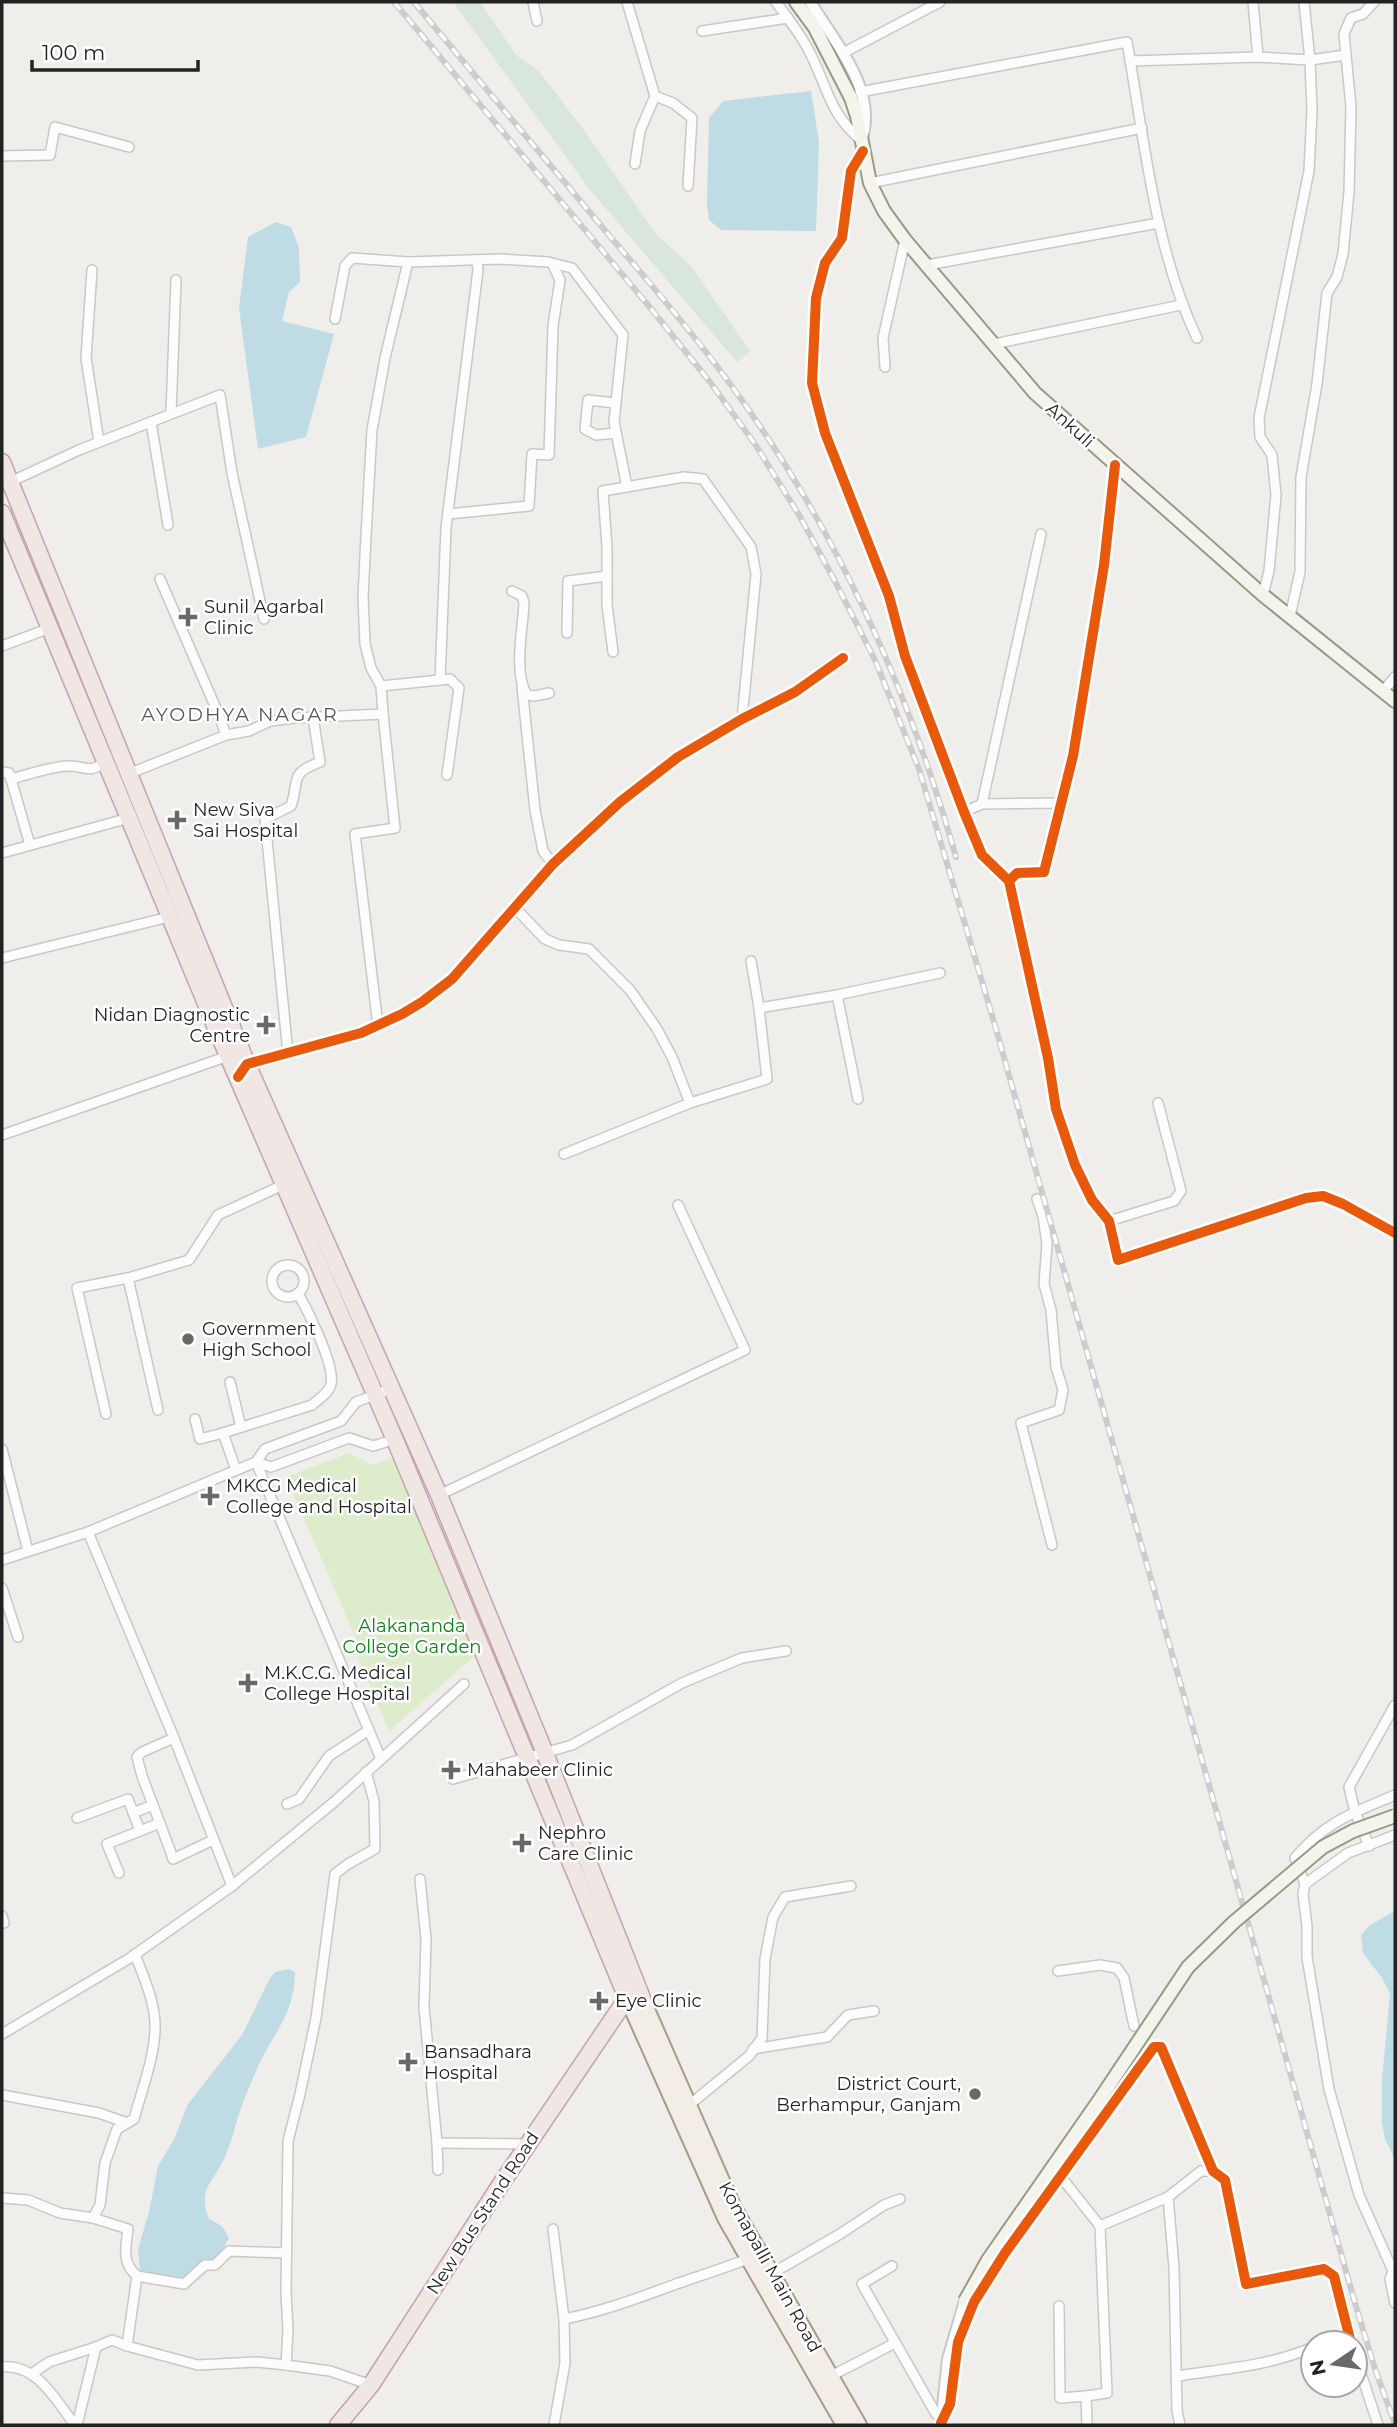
<svg xmlns="http://www.w3.org/2000/svg" width="1397" height="2427" viewBox="0 0 1397 2427" font-family="Montserrat,sans-serif">
	<rect width="100%" height="100%" fill="#f0eeeb"/>
	<!-- grass -->
	<polygon fill="#ddeccb" points="349,1453 373,1465 394,1457 479,1652 389,1731 359,1660 357,1641 286,1477"/>
	<!-- wetland -->
	<polygon fill="#d9e6de" points="453,2 480,2 517,56 539,71 586,133 655,233 691,266 750,351 737,362 590,190"/>
	<!-- water -->
	<g fill="#bfdbe3">
		<polygon points="811,91 819,142 816,231 721,230 709,220 707,204 709,118 723,101"/>
		<polygon points="276,222 291,227 299,248 300,282 289,292 282,321 334,334 306,437 258,449 239,308 248,237"/>
		<polygon points="1395,1911 1395,2159 1385,2139 1382,2123 1382,2080 1390,1993 1382,1978 1363,1953 1361,1935 1370,1925"/>
		<path d="M289,1969L295,1972C294,2013 278,2027 261,2060C254,2075 248,2090 242,2105C235,2123 232,2144 223,2161C211,2184 198,2191 209,2219L222,2226L229,2238L216,2261L180,2281L146,2276L140,2272L138,2249L149,2212L158,2166L174,2139L188,2104L242,2035L270,1978L275,1972Z"/>
	</g>
	<g fill="none" stroke-linecap="round" stroke-linejoin="round">
		<!-- minor casing -->
		<g stroke="#c9c8c7" stroke-width="12">
			<g id="minor">
				<polyline points="533,2 537,21"/>
				<polyline points="627,2 655,96 640,131 635,164"/>
				<path d="M776,2C789,20 803,37 812,57C829,92 830,114 862,141"/>
				<polyline points="1253,2 1258,57"/>
				<polyline points="702,31 788,18"/>
				<polyline points="843,53 940,2"/>
				<polyline points="1130,61 1258,57 1310,60 1346,55"/>
				<path d="M860,92L1127,42C1144,139 1155,250 1197,338"/>
				<polyline points="655,96 673,103 692,118 688,186"/>
				<polyline points="863,151 851,171 842,238 825,263 816,298 812,383 825,433 889,596 905,656 964,812 982,855 1009,881"/>
				<polyline points="2,156 50,155 55,127 129,147"/>
				<polyline points="870,183 1142,128"/>
				<polyline points="927,265 1159,223"/>
				<polyline points="92,270 86,358 99,442"/>
				<polyline points="335,319 345,266 352,258 408,262 500,259 548,262 572,268 623,335 614,422 627,487"/>
				<polyline points="994,344 1181,305"/>
				<polyline points="885,367 883,338 905,240"/>
				<polyline points="615,403 588,400 585,429 596,435 616,433"/>
				<polyline points="171,413 176,280"/>
				<polyline points="151,422 168,525"/>
				<polyline points="1115,465 1104,565 1073,756 1044,872 1017,873 1009,881 1048,1058 1056,1109 1075,1165 1092,1200 1109,1221 1118,1260 1306,1198 1323,1196 1343,1204 1395,1233"/>
				<polyline points="10,482 79,450 220,395 232,473 264,619"/>
				<polyline points="448,514 529,506 532,454 549,455 553,326 560,280 553,265"/>
				<polyline points="160,579 218,713 226,735"/>
				<path d="M512,591L522,596L524,603C523,628 513,673 527,695L534,696L549,693"/>
				<polyline points="1263,595 1269,571 1276,495 1272,455 1260,437 1259,418 1309,171 1312,111 1310,60 1304,2"/>
				<polyline points="1290,616 1300,572 1301,477 1317,384 1327,293 1337,277 1343,254 1349,192 1351,107 1344,34 1351,18 1363,14 1374,2"/>
				<polyline points="567,633 568,581 607,576"/>
				<polyline points="2,646 50,628"/>
				<polyline points="613,652 607,605 607,547 603,491 684,477 703,479 751,547 756,574 742,719"/>
				<polyline points="440,680 446,528 478,270 477,261"/>
				<polyline points="381,686 450,679 459,688 447,775"/>
				<polyline points="522,687 535,810 543,851 553,864"/>
				<polyline points="1383,691 1395,677"/>
				<polyline points="2,772 9,773 11,779 30,845"/>
				<polyline points="128,774 226,735 249,731 270,721 295,718 383,714 381,686 371,668 365,644 363,597 366,536 372,430 385,358 408,262"/>
				<path d="M11,779C30,774 49,767 68,766C86,765 87,775 105,762"/>
				<polyline points="982,804 1041,534"/>
				<polyline points="964,812 982,804 1061,803"/>
				<polyline points="2,853 129,818"/>
				<polyline points="514,907 545,939 559,945 589,949 630,990 657,1029 672,1057 690,1103"/>
				<polyline points="2,958 173,916"/>
				<polyline points="751,961 759,1008"/>
				<polyline points="837,995 858,1099"/>
				<polyline points="378,1026 355,834 395,828 383,714"/>
				<path d="M288,1054L265,819L291,806C300,780 288,774 320,762L313,717"/>
				<polyline points="246,1065 361,1033 402,1014 422,1002 452,979 553,864 620,802 678,757 742,719 795,692 843,658"/>
				<polyline points="2,1135 231,1055"/>
				<polyline points="564,1154 690,1103 767,1079 759,1008 837,995 940,973"/>
				<polyline points="1037,1199 1043,1216 1047,1244 1044,1284 1051,1310 1056,1367 1063,1390 1059,1410 1021,1423 1052,1545"/>
				<polyline points="1109,1221 1174,1201 1181,1191 1158,1103"/>
				<circle cx="288" cy="1281" r="16"/>
				<polyline points="128,1278 189,1260 218,1215 285,1184"/>
				<polyline points="230,1382 241,1427"/>
				<polyline points="106,1414 77,1288 128,1278 158,1410"/>
				<polyline points="195,1419 200,1439 223,1433"/>
				<polyline points="2,1449 28,1551"/>
				<polyline points="256,1462 381,1759"/>
				<polyline points="256,1462 271,1467 349,1438 373,1446 396,1439"/>
				<polyline points="256,1462 265,1449 341,1421 356,1402 392,1388"/>
				<path d="M236,1470L223,1433L312,1405C319,1399 329,1393 331,1384C335,1365 308,1311 298,1293"/>
				<polyline points="439,1495 745,1350 678,1205"/>
				<polyline points="88,1532 174,1738 232,1886"/>
				<polyline points="2,1560 88,1532 256,1462"/>
				<polyline points="2,1588 18,1637"/>
				<polyline points="174,1738 142,1752 137,1757 142,1776 170,1850 173,1859 213,1840"/>
				<polyline points="366,1772 374,1801 375,1849 348,1864 335,1874 316,2018 300,2094 288,2141 286,2292 288,2330 286,2365 330,2371 371,2385"/>
				<polyline points="453,1779 572,1745 682,1683 742,1658 786,1651"/>
				<polyline points="287,1804 299,1799 329,1756 369,1730"/>
				<polyline points="133,1813 153,1805"/>
				<polyline points="77,1818 128,1799 140,1831"/>
				<polyline points="1395,1835 1348,1853 1305,1884 1303,1894 1307,1926 1307,1957 1329,2089 1359,2195 1393,2271 1390,2279 1395,2303"/>
				<polyline points="1369,1846 1355,1812 1349,1787 1395,1705"/>
				<polyline points="119,1873 107,1844 160,1823"/>
				<polyline points="420,1879 426,1939 424,2007 437,2143 438,2170"/>
				<path d="M1305,1884L1295,1858C1325,1822 1353,1813 1395,1795"/>
				<polyline points="2,1916 4,1923"/>
				<polyline points="1058,1971 1100,1965 1117,1968 1124,1978 1134,2026"/>
				<polyline points="2,2034 130,1958 232,1886 334,1802 464,1684"/>
				<polyline points="753,2049 827,2037 848,2015 874,2011"/>
				<polyline points="2,2095 99,2113 127,2123"/>
				<polyline points="688,2106 749,2056 762,2038 765,1959 773,1917 785,1897 851,1886"/>
				<polyline points="437,2143 528,2144"/>
				<polyline points="1061,2177 1100,2226 1107,2393 1086,2396 1087,2425"/>
				<polyline points="1168,2197 1174,2268 1177,2410 1180,2425"/>
				<path d="M2,2198L28,2200L60,2213L93,2218L128,2229C126,2248 121,2262 137,2276"/>
				<path d="M93,2218L100,2205L105,2163L117,2129L134,2119C142,2089 156,2054 155,2023C154,1999 143,1976 135,1954"/>
				<polyline points="1100,2226 1168,2197 1201,2171 1213,2171"/>
				<polyline points="553,2229 564,2319 565,2363 554,2425"/>
				<polyline points="892,2266 862,2284 936,2414"/>
				<polyline points="771,2274 840,2234 884,2205 900,2199"/>
				<polyline points="1059,2306 1060,2398 1086,2396"/>
				<path d="M564,2319C604,2311 641,2297 679,2283C702,2275 725,2268 747,2259"/>
				<polyline points="1325,2343 1348,2336"/>
				<polyline points="127,2346 198,2365 257,2362 286,2365"/>
				<polyline points="1355,2355 1378,2425"/>
				<path d="M2,2367C37,2363 56,2401 75,2425"/>
				<polyline points="33,2373 49,2362 96,2347"/>
				<polyline points="831,2376 895,2343"/>
				<path d="M1177,2376C1222,2369 1270,2366 1313,2347"/>
				<polyline points="943,2421 950,2404 958,2342 974,2302 1005,2253 1154,2047 1161,2047 1213,2171 1225,2180 1246,2284 1324,2269 1334,2276 1351,2343"/>
				<polyline points="77,2425 96,2347 112,2340 127,2346 137,2276 184,2284 205,2265 215,2265 229,2251 286,2253"/>
			</g>
		</g>
		<!-- tertiary casing -->
		<g stroke="#c9c8c7" stroke-width="14">
			<g id="tertiary">
				<path d="M810,2C834,41 877,89 862,138"/>
				<polyline points="941,2425 948,2359 965,2301"/>
			</g>
		</g>
		<!-- secondary casing -->
		<g stroke="#999a82" stroke-width="16">
			<polyline id="secondary" points="796,2 815,28 851,98 857,116 870,183 884,211 905,240 1035,393 1263,595 1395,701"/>
		</g>
		<!-- primary casing -->
		<g stroke="#a79c86" stroke-width="18">
			<g id="primary">
				<polyline points="627,1998 725,2218 844,2425"/>
				<polyline points="642,1998 734,2208 859,2425"/>
			</g>
		</g>
		<!-- trunk casing -->
		<g stroke="#c5a2ac" stroke-width="19">
			<g id="trunk">
				<polyline points="2,462 247,1064 439,1495 545,1753 642,1998 627,1998"/>
				<polyline points="2,513 222,1042 395,1440 627,1998"/>
				<polyline points="338,2425 371,2385 499,2187 627,1998"/>
			</g>
		</g>
		<!-- minor -->
		<use href="#minor" stroke="#fdfcfc" stroke-width="9"/>
		<!-- tertiary -->
		<use href="#tertiary" stroke="#fdfcfc" stroke-width="10"/>
		<!-- secondary -->
		<use href="#secondary" stroke="#f4f4ed" stroke-width="12"/>
		<!-- primary -->
		<use href="#primary" stroke="#f3ede7" stroke-width="14"/>
		<!-- trunk -->
		<use href="#trunk" stroke="#f0e6e4" stroke-width="16"/>
		<!-- rail casing -->
		<g stroke="#ccc" stroke-width="6">
			<g id="rail">
				<polyline points="394,2 648,305 710,382 755,444 799,515 837,585 875,660 919,769 994,1022 1355,2303 1375,2369 1395,2424"/>
				<path d="M414,2C478,80 543,156 608,234C648,281 689,328 725,377C832,520 908,686 956,857"/>
			</g>
		</g>
		<!-- rail -->
		<use href="#rail" stroke="#fff" stroke-width="3.5" stroke-dasharray="10" stroke-linecap="butt"/>
		<!-- secondary-bridge casing -->
		<g stroke="#999a82" stroke-width="16" stroke-linecap="butt">
			<polyline id="secondary-bridge" points="965,2301 988,2260 1100,2099 1188,1967 1234,1922 1323,1847 1353,1831 1395,1816"/>
		</g>
		<!-- secondary-bridge -->
		<use href="#secondary-bridge" stroke="#f4f4ed" stroke-width="12"/>
		<!-- cycleway casing -->
		<g stroke="#fff" stroke-width="15">
			<g id="cycleway">
				<polyline points="863,151 851,171 842,238 825,263 816,298 812,383 825,433 889,596 905,656 964,812 982,855 1009,881"/>
				<polyline points="1115,465 1104,565 1073,756 1044,872 1017,873 1009,881 1048,1058 1056,1109 1075,1165 1092,1200 1109,1221 1118,1260 1306,1198 1323,1196 1343,1204 1395,1233"/>
				<polyline points="238,1077 247,1064 361,1033 402,1014 422,1002 452,979 553,864 620,802 678,757 742,719 795,692 843,658"/>
				<polyline points="941,2423 950,2404 958,2342 974,2302 1005,2253 1154,2047 1161,2047 1213,2171 1225,2180 1246,2284 1324,2269 1334,2276 1351,2343"/>
			</g>
		</g>
		<!-- cycleway -->
		<use href="#cycleway" stroke="#e8590c" stroke-width="10"/>
	</g>
	<!-- markers -->
	<g fill="#6a6968" stroke="#fff" stroke-width="2.5">
		<path d="M184.5 606.5h7v7h7v7h-7v7h-7v-7h-7v-7h7z"/>
		<path d="M173.5 809.5h7v7h7v7h-7v7h-7v-7h-7v-7h7z"/>
		<path d="M262.5 1014.5h7v7h7v7h-7v7h-7v-7h-7v-7h7z"/>
		<circle cx="188" cy="1339" r="7"/>
		<path d="M206.5 1485.5h7v7h7v7h-7v7h-7v-7h-7v-7h7z"/>
		<path d="M244.5 1672.5h7v7h7v7h-7v7h-7v-7h-7v-7h7z"/>
		<path d="M447.5 1759.5h7v7h7v7h-7v7h-7v-7h-7v-7h7z"/>
		<path d="M518.5 1832.5h7v7h7v7h-7v7h-7v-7h-7v-7h7z"/>
		<path d="M595.5 1990.5h7v7h7v7h-7v7h-7v-7h-7v-7h7z"/>
		<path d="M404.5 2051.5h7v7h7v7h-7v7h-7v-7h-7v-7h7z"/>
		<circle cx="975" cy="2094" r="7"/>
	</g>
	<g text-anchor="middle" stroke-width="5" stroke-linejoin="round" paint-order="stroke">
		<!-- street labels -->
		<g font-size="18" fill="#222" stroke="#fff">
			<text transform="translate(1070 425) rotate(42)" y="6">Ankuli</text>
			<text transform="translate(483 2213) rotate(-57)" y="6">New Bus Stand Road</text>
			<text transform="translate(770 2267) rotate(61)" y="6">Komapalli Main Road</text>
		</g>
		<!-- poi labels -->
		<g font-size="18" fill="#222" stroke="#fff" text-anchor="start">
			<text x="204" y="613">Sunil Agarbal<tspan x="204" dy="21">Clinic</tspan></text>
			<text x="193" y="816">New Siva<tspan x="193" dy="21">Sai Hospital</tspan></text>
			<text x="250" y="1021" text-anchor="end">Nidan Diagnostic<tspan x="250" dy="21">Centre</tspan></text>
			<text x="202" y="1335">Government<tspan x="202" dy="21">High School</tspan></text>
			<text x="226" y="1492">MKCG Medical<tspan x="226" dy="21">College and Hospital</tspan></text>
			<text x="264" y="1679">M.K.C.G. Medical<tspan x="264" dy="21">College Hospital</tspan></text>
			<text x="467" y="1776">Mahabeer Clinic</text>
			<text x="538" y="1839">Nephro<tspan x="538" dy="21">Care Clinic</tspan></text>
			<text x="615" y="2007">Eye Clinic</text>
			<text x="424" y="2058">Bansadhara<tspan x="424" dy="21">Hospital</tspan></text>
			<text x="961" y="2090" text-anchor="end">District Court,<tspan x="961" dy="21">Berhampur, Ganjam</tspan></text>
		</g>
		<!-- park labels -->
		<g font-size="18" fill="#0c8416" stroke="#fff">
			<text x="412" y="1632">Alakananda<tspan x="412" dy="21">College Garden</tspan></text>
		</g>
		<!-- neighbourhood labels -->
		<g font-size="19" letter-spacing="2" fill="#555" stroke="#fff">
			<text x="240" y="721">AYODHYA NAGAR</text>
		</g>
	</g>
	<!-- border -->
	<rect width="1397" height="2427" fill="none" stroke="#222222" stroke-width="7"/>
	<!-- north arrow -->
	<g transform="translate(1334 2364) rotate(257)"><circle r="33" fill="#ffffff" stroke="#a7a7a7" stroke-width="2"/>
	<path d="M0-5L12 26L0 18L-12 26Z" fill="#6a6968"/>
	<text y="-10" font-size="19" font-weight="bold" text-anchor="middle" fill="#222222">N</text>
	</g>
	<!-- scale -->
	<path d="M32 60v10h166v-10" fill="none" stroke="#222222" stroke-width="3.5"/>
	<text x="42" y="60" font-size="21" fill="#222222" stroke="#ffffff" stroke-width="5" paint-order="stroke">100 m</text>
</svg>
